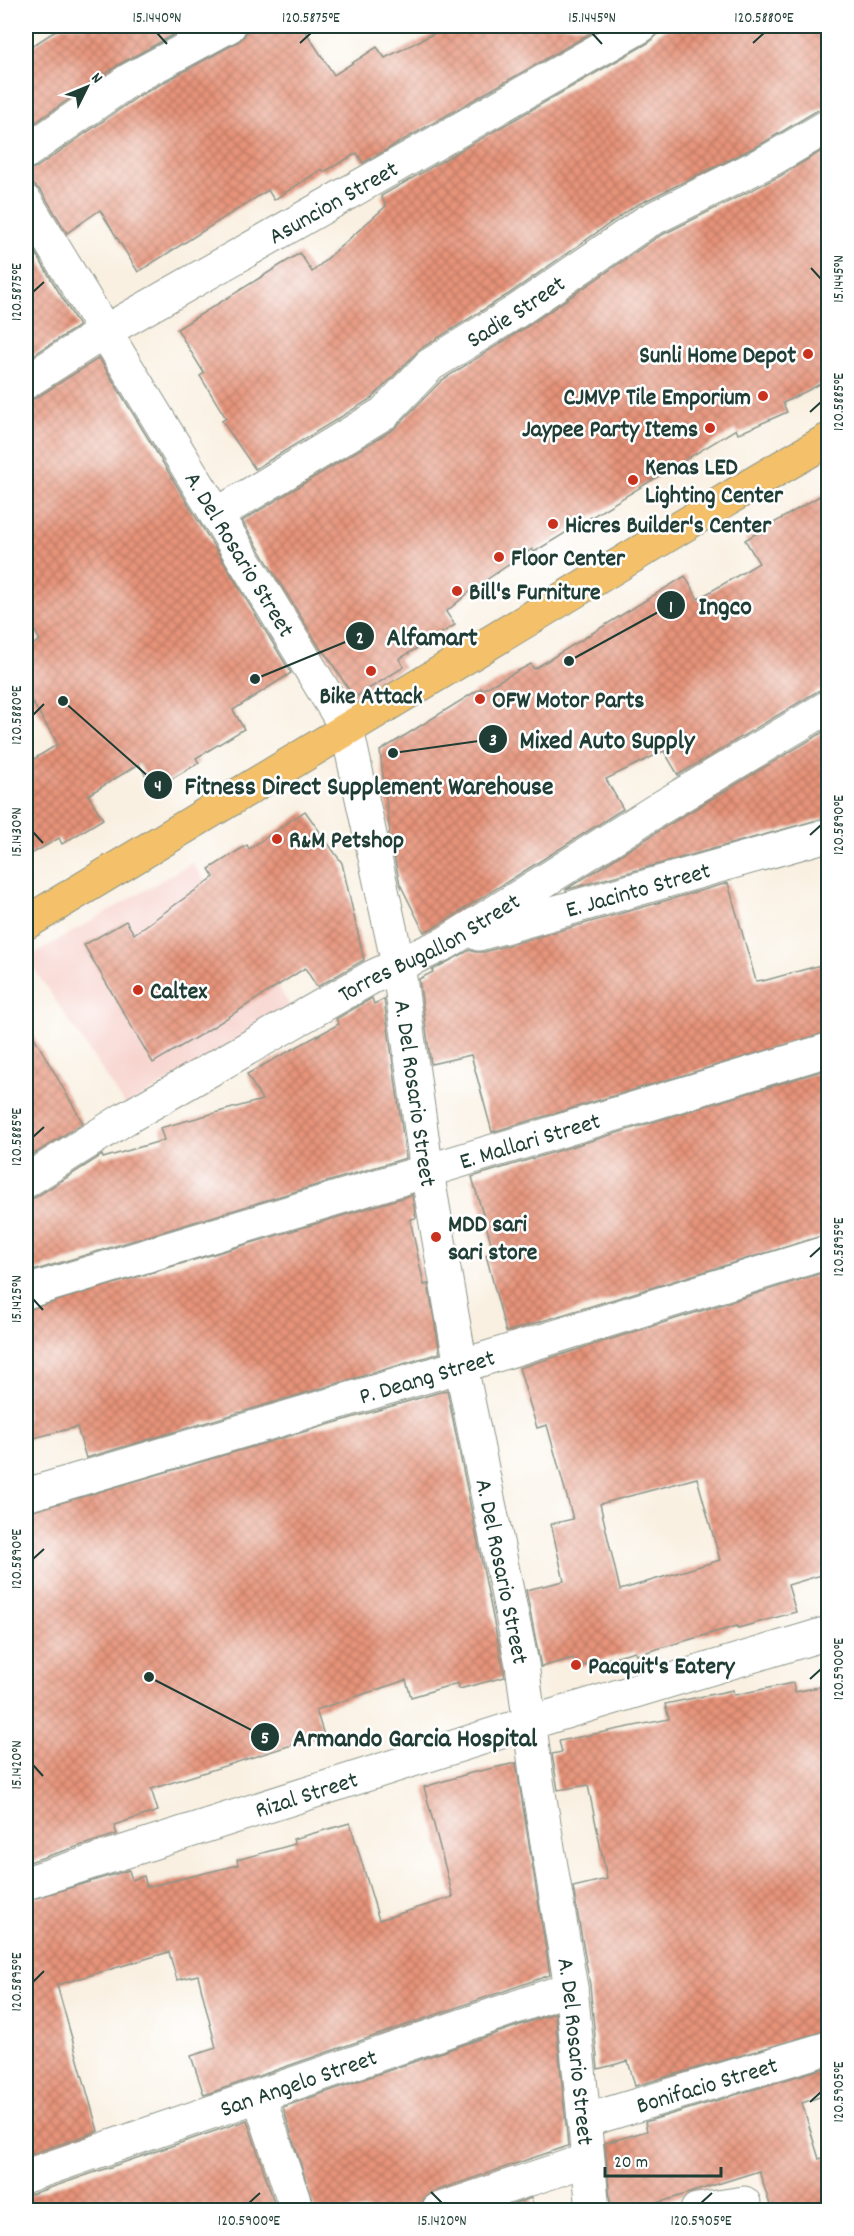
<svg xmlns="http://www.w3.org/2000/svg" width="854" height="2236" viewBox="0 0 854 2236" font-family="Dekko,sans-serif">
	<defs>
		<pattern id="building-cross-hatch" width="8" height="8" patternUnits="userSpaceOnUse" patternTransform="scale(1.5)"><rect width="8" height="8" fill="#e79379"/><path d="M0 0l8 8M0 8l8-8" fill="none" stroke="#bb7964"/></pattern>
	</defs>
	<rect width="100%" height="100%" fill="#fff"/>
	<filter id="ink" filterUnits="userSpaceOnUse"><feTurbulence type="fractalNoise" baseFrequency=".0167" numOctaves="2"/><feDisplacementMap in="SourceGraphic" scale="12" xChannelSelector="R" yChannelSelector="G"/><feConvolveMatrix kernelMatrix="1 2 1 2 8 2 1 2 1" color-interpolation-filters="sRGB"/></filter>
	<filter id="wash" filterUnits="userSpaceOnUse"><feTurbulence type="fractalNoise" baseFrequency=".008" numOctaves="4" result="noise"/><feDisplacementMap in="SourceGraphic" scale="24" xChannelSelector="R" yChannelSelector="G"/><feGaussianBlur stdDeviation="1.35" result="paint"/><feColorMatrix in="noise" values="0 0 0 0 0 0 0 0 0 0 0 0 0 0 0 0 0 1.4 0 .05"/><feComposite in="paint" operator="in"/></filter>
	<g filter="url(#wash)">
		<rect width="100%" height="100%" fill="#f9f0e1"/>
		<!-- built -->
		<polygon fill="#f7d0ca" points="192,863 292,1008 126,1106 27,958"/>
		<g id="blocks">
			<!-- building -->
			<g fill="url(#building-cross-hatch)" fill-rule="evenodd">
				<polygon points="63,26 190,26 118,65 26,129 26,50"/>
				<polygon points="248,26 302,26 334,75 377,47 385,58 449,26 596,26 598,29 363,163 357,153 324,172 322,169 274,200 268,190 138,272 100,210 67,233 42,192 34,185 26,183 26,170 37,167 139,96 238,42 245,35"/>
				<polygon points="672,26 828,26 828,107 818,110 763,143 635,206 507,295 420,349 372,398 255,469 222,421 226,418 200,376 204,373 177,329 300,253 312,272 386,206 381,196 650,42 658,34"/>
				<polygon points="828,147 828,380 783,403 787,412 738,434 736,429 534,552 532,549 473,589 446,612 455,625 399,659 404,667 354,698 325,652 323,653 242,521 394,429 442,380 528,326 656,238 780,176"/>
				<polygon points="26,237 79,326 26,360"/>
				<polygon points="99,358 291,673 233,710 244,729 196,758 199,763 154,789 139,764 88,795 103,819 62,844 59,838 26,857 26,764 58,744 26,692 26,649 40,640 26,616 26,401 36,398"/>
				<polygon points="828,491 828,688 818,691 678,775 664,751 606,779 623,809 437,926 424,932 400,884 389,833 390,832 380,751 481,688 482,690 531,664 534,669 685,576 698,599 759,563 745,540"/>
				<polygon points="828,729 828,817 565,890 665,827"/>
				<polygon points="305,811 342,863 364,960 317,987 305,968 205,1032 153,1063 84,945 126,921 134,934 214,877 209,869 247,845 249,849"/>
				<polygon points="728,883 756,981 763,980 763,981 828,963 828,1032 492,1132 471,1055 431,1064 419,979 433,972 432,970 470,950 475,952 484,952"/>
				<polygon points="372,998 374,1004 384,999 406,1158 26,1273 26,1200 36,1197 102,1155 103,1158 164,1140 160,1128 262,1100 247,1074 339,1024 336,1019"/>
				<polygon points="26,1023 83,1123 26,1159"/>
				<polygon points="828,1069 828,1234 506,1332 486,1255 494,1253 472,1177"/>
				<polygon points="412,1195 416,1218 410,1219 424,1285 428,1284 440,1353 86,1458 77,1427 26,1440 26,1310"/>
				<path d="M828,1271V1573L788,1585L796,1612L738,1628L737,1626L636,1655L635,1651L575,1668L573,1658L541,1667L526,1590L564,1581L551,1524L573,1519L547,1425L537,1428L519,1368ZM697,1478L720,1560L620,1590L600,1504Z"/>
				<polygon points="447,1390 505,1677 459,1689 458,1683 411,1697 406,1680 316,1710 324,1735 151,1789 158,1811 114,1825 117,1834 26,1863 26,1513"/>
				<polygon points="793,1683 795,1692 828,1685 828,2030 635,2086 628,2061 598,2069 590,1985 573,1887 607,1879 588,1785 558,1790 552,1754 562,1752 559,1741 669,1719 665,1704 733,1690 734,1695"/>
				<polygon points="516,1763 550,1975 204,2095 191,2056 216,2048 198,1975 177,1980 169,1952 57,1985 98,2131 26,2156 26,1901 129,1870 132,1880 144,1876 147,1887 238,1865 237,1860 295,1844 293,1839 350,1823 379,1920 453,1897 424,1787 471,1773"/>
				<polygon points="555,2013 568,2146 432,2192 424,2198 420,2211 315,2211 283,2107"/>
				<polygon points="828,2067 828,2094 802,2103 819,2159 828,2156 828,2211 772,2211 759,2171 632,2211 611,2211 605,2143 647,2131 645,2122"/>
				<polygon points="247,2120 277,2211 26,2211 26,2194 32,2194"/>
				<polygon points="531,2198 535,2211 495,2211"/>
			</g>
		</g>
	</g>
	<g filter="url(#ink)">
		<use href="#blocks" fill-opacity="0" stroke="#8c968a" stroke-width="1.5"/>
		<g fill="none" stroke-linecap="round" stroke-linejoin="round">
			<!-- minor casing -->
			<g stroke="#8c968a" stroke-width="35">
				<g id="minor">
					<polyline points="26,152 129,80 229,26"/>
					<path id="s1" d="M26,202L347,729L398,964L427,1172L461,1366L522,1664L537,1781L571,1988L593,2210"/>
					<path id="s2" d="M26,382L104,332L641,26"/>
					<path id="s3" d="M216,515L384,413L430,365L517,311L646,222L772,159L828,126"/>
					<path id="s4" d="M479,934L828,835"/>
					<path id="s5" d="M26,1181L126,1118L372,977L446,943L655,811L828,707"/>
					<path id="s6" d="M26,1292L828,1050"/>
					<path id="s7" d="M26,1495L461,1366L828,1252"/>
					<path id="s8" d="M26,1883L529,1723L828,1633"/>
					<polyline points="259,2096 297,2210"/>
					<path id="s9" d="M584,2121L828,2048"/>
					<path id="s10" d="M26,2176L571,1988"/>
					<polyline points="438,2210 587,2160"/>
					<polyline points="697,2210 744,2203"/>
				</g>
			</g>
			<!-- major casing -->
			<g stroke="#8c968a" stroke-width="35">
				<polyline id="major" points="26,923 759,480 828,440"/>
			</g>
			<!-- minor -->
			<use href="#minor" stroke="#fff" stroke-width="33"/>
			<!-- major -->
			<use href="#major" stroke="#f4c16a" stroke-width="33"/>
		</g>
	</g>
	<!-- ticks -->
	<path fill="none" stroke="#1f3d34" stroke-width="2" d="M157,33L167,44M592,33L602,44M300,43L311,33M753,43L764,33M811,268L821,279M33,292L44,282M810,412L821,402M33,715L44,704M33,832L43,843M810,835L821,825M33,1137L44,1127M810,1257L821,1247M33,1299L43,1310M33,1559L44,1549M810,1679L821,1669M33,1765L43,1776M33,1982L44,1971M810,2102L821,2092M431,2192L442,2203M249,2203L260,2193M701,2203L712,2193"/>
	<!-- markers -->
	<g fill="#c8321e" stroke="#fff" stroke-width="2">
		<circle cx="808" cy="354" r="6"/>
		<circle cx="763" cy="396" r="6"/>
		<circle cx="710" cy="428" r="6"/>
		<circle cx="633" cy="480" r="6"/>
		<circle cx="553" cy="524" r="6"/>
		<circle cx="499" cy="557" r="6"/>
		<circle cx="457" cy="591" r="6"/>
		<circle cx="371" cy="671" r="6"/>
		<circle cx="480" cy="699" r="6"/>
		<circle cx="277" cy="839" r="6"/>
		<circle cx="138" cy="990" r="6"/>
		<circle cx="436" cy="1237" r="6"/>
		<circle cx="576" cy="1665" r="6"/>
	</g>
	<g text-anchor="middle" stroke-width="5" stroke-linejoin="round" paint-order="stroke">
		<!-- street labels -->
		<g font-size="24" fill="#1f3d34" stroke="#fff">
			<text dy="8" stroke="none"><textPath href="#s2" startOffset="356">Asuncion Street</textPath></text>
			<text dy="8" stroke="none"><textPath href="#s3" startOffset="364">Sadie Street</textPath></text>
			<text dy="8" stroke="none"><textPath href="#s1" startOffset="412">A. Del Rosario Street</textPath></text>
			<text dy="8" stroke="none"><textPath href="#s4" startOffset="165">E. Jacinto Street</textPath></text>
			<text dy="8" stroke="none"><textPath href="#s5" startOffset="466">Torres Bugallon Street</textPath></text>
			<text dy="8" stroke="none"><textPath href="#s1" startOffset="988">A. Del Rosario Street</textPath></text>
			<text dy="8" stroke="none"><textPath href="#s6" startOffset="526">E. Mallari Street</textPath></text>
			<text dy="8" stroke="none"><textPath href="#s7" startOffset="418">P. Deang Street</textPath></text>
			<text dy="8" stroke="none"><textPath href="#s1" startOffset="1474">A. Del Rosario Street</textPath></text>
			<text dy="8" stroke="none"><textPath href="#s8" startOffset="294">Rizal Street</textPath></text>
			<text dy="8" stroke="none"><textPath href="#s1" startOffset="1960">A. Del Rosario Street</textPath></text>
			<text dy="8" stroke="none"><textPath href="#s10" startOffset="288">San Angelo Street</textPath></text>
			<text dy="8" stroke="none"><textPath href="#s9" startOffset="128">Bonifacio Street</textPath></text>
		</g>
		<!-- poi labels -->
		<g font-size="24" font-weight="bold" fill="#1f3d34" stroke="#fff" text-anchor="start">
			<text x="796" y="362" text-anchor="end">Sunli Home Depot</text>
			<text x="751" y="404" text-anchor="end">CJMVP Tile Emporium</text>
			<text x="698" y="436" text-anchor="end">Jaypee Party Items</text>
			<text x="645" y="474">Kenas LED<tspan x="645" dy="28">Lighting Center</tspan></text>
			<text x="565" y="532">Hicres Builder's Center</text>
			<text x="511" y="565">Floor Center</text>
			<text x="469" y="599">Bill's Furniture</text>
			<text x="371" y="703" text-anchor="middle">Bike Attack</text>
			<text x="492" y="707">OFW Motor Parts</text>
			<text x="289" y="847">R&amp;M Petshop</text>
			<text x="150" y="998">Caltex</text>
			<text x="448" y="1231">MDD sari<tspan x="448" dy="28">sari store</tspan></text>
			<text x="588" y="1673">Pacquit's Eatery</text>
		</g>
	</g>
	<!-- callouts -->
	<path fill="none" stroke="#1f3d34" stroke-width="2" d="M569 661L671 605M255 679L360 636M393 753L493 739M63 701L158 785M149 1677L265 1737"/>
	<g fill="#1f3d34" stroke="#fff" stroke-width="2">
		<circle cx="569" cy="661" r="6"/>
		<circle cx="255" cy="679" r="6"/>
		<circle cx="393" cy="753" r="6"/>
		<circle cx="63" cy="701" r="6"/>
		<circle cx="149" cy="1677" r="6"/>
		<circle cx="671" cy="605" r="15"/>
		<circle cx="360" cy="636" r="15"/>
		<circle cx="493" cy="739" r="15"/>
		<circle cx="158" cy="785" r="15"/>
		<circle cx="265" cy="1737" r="15"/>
	</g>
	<g font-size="18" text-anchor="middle" font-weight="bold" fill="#fff">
		<text x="671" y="612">1</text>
		<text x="360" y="643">2</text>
		<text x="493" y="745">3</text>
		<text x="158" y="791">4</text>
		<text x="265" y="1743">5</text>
	</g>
	<g font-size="26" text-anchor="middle" font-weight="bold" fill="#1f3d34" stroke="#fff" stroke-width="5" stroke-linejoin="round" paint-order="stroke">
		<text x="725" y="614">Ingco</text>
		<text x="432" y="645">Alfamart</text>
		<text x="607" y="748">Mixed Auto Supply</text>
		<text x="369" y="794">Fitness Direct Supplement Warehouse</text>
		<text x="415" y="1746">Armando Garcia Hospital</text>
	</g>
	<!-- margin -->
	<rect width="854" height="2236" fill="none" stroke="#fff" stroke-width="66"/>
	<!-- north arrow -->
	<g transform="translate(87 87) rotate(47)" stroke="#ffffff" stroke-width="4.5" paint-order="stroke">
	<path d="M0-4.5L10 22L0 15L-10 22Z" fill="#1f3d34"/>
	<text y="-9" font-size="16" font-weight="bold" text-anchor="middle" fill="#1f3d34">N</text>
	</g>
	<!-- scale -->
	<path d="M605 2167v9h116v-9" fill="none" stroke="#1f3d34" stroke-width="3"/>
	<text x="614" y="2167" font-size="18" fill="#1f3d34" stroke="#ffffff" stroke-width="4.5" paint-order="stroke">20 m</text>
	<rect x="33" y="33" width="788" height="2170" fill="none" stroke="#1f3d34" stroke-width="2"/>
	<g font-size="15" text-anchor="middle" fill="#1f3d34">
		<text x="157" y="22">15.1440°N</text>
		<text x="311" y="22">120.5875°E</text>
		<text x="592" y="22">15.1445°N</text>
		<text x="764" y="22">120.5880°E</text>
		<text transform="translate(838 279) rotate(-90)" y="5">15.1445°N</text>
		<text transform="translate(16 292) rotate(-90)" y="5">120.5875°E</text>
		<text transform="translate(838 402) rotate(-90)" y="5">120.5885°E</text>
		<text transform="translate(16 715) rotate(-90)" y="5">120.5880°E</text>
		<text transform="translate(838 825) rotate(-90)" y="5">120.5890°E</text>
		<text transform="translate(16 832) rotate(-90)" y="5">15.1430°N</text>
		<text transform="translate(16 1137) rotate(-90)" y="5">120.5885°E</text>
		<text transform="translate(838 1247) rotate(-90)" y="5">120.5895°E</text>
		<text transform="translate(16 1299) rotate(-90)" y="5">15.1425°N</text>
		<text transform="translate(16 1559) rotate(-90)" y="5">120.5890°E</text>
		<text transform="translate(838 1669) rotate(-90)" y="5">120.5900°E</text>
		<text transform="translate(16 1765) rotate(-90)" y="5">15.1420°N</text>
		<text transform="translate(16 1982) rotate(-90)" y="5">120.5895°E</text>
		<text transform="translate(838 2092) rotate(-90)" y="5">120.5905°E</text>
		<text x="249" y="2225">120.5900°E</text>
		<text x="442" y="2225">15.1420°N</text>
		<text x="701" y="2225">120.5905°E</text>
	</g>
</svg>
